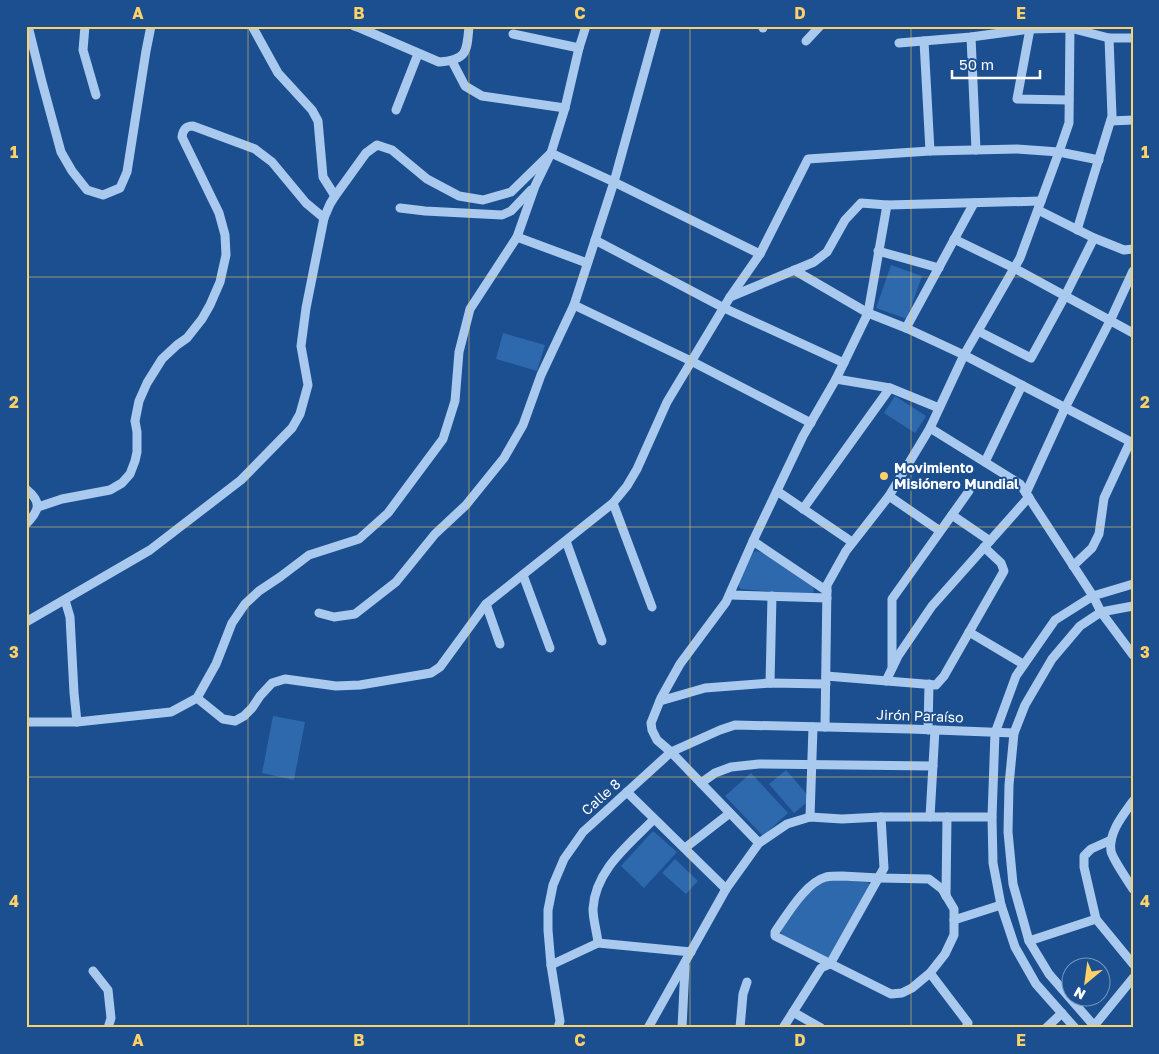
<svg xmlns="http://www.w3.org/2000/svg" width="1159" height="1054" viewBox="0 0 1159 1054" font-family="'Golos Text',sans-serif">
	<rect width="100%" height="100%" fill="#1b4f8f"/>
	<!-- green -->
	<g fill="#2e69ad">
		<polygon points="891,265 922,276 907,319 876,308"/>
		<polygon points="503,333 545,345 537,371 496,359"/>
		<polygon points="895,396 926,416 915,433 884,413"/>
		<polygon points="756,551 764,553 813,587 814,590 813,594 810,595 741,589 739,587 738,583 753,553"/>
		<polygon points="273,716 305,722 294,780 262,773"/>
		<polygon points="786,770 811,799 794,813 769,784"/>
		<polygon points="751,773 788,813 763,836 725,796"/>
		<polygon points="653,831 677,852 644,888 621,866"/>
		<polygon points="675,859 698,881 686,894 662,873"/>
		<polygon points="831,879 864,882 867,882 871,885 829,960 782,936 781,931 807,894 817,886"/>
	</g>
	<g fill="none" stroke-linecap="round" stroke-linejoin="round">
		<!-- minor -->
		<g stroke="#a9c9ee" stroke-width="9">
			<polyline points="28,26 42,82 61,152 72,171 87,190 103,195 120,188 127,172 146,51 151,26"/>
			<polyline points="85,26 83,50 96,95"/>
			<polyline points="252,26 278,73 312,110 318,121 323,177 335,196"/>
			<path d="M354,26L360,28L439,62C467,60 467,52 469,26"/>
			<polyline points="763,26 763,28"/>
			<polyline points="1030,29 1017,99 1069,100"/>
			<polyline points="513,34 579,48"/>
			<polyline points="971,37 976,150"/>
			<polyline points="806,41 820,26"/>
			<polyline points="924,41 930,151"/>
			<polyline points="899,43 971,37 1030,29 1070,28 1109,38 1133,38"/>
			<polyline points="452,61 465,86 482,96 565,108"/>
			<polyline points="396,110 418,54"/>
			<polyline points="1111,121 1133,120"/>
			<polyline points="400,208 425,211 502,215 511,211 531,190"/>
			<polyline points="1038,210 1094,238 1124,250 1133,249"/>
			<polyline points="1077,230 1112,116 1109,38"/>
			<polyline points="517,237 587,263"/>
			<polyline points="954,239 1014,268 1133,333"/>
			<polyline points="595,240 724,308 844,363"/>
			<polyline points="878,251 939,268"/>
			<polyline points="794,270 868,313 906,328 964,355 1133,443"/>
			<polyline points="730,297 760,254 808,159 930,151 1017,149 1059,152 1099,160"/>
			<polyline points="574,305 691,361 811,423"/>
			<polyline points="906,328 974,203"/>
			<polyline points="978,331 1031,358 1065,296 1094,238"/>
			<polyline points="836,379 890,388 939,408"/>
			<polyline points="930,428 1020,484 1093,596 1101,612 1133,655"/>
			<polyline points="985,462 1022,385"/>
			<path d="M26,489C42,502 40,510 26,524"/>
			<polyline points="777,491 852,542"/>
			<polyline points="1026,493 1065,408 1110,321 1133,271"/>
			<polyline points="889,496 940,531"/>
			<polyline points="613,503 652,607"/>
			<path d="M38,507L62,499L110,490L122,483L130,474L135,461L137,452V432L135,421L139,401L147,383L162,359L177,345L187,338L202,319L210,305L220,282L226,255L225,235L219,213L182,137C183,129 186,126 193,126L255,149L272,162L306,203L324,218"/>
			<polyline points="803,509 890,388"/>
			<polyline points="952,515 990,541"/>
			<polyline points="566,541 602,641"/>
			<polyline points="753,541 827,591"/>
			<polyline points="1073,566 1092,548 1099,534 1104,498 1130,442"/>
			<polyline points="523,575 550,648"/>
			<polyline points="730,595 827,598"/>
			<polyline points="65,600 70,617 74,693 77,722"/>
			<polyline points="486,604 500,644"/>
			<polyline points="319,613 334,617 355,614 396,582 435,534 466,505 504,458 523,425 541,375 574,305 614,182 657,26"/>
			<polyline points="26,622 150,550 241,480 292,428 300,414 308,385 301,346 306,308 324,218 330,204 335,196 366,153 377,145 392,150 427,179 459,196 483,200 511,192 551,153 614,182 760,254"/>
			<polyline points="969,632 1023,664"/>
			<polyline points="892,666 892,599 969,491"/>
			<polyline points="826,676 936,685 944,676 1004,571 1001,563 984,547"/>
			<polyline points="886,681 898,656 932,606 1029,497"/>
			<polyline points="770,683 772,596"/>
			<polyline points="197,698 223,719 235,721 244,716 252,708 260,696 272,683 285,679 336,686 360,685 431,673 440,667 486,604 613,503 627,486 637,469 667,402 730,297 814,262 827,252 845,220 861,203 887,205 1041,201"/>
			<polyline points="660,701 705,688 770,683 826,684"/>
			<polyline points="26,722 77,722 171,712 197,698 216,664 232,623 245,604 259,591 280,577 309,555 359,539 388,513 443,439 455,401 459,352 470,309 517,237 535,186 551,153 565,108 579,48 586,26"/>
			<polyline points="825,727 827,585 846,551 889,496 930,428 964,355 1020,258 1059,152 1069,123 1070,26"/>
			<polyline points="928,730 929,684"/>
			<polyline points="701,783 715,773 731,767 759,764 933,766"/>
			<polyline points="627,792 726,889"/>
			<path d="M1133,801C1123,815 1108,833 1111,851C1112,858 1128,881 1133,889"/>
			<polyline points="810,817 813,727"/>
			<polyline points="930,817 935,730"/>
			<polyline points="1111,840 1091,849 1084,856 1084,867 1096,919 1133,964"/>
			<polyline points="759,843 671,752 657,740 652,730 651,723 661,698 680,664 726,602 753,541 803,436 836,379 868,313 887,205"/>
			<polyline points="685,848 730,813"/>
			<path d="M842,876L879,878L929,879L942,889L954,909V935L945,954L930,973L912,988L902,993L891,994L775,936V932C787,915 806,882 826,877C831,876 837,876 842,876Z"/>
			<polyline points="946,896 947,817"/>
			<polyline points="954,920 1001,905"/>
			<polyline points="1029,941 1096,919"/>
			<polyline points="598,943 691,952"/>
			<path d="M551,965L598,943C597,932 593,920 593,909C595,870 629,845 654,819"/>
			<polyline points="93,971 108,990 111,1018 108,1028"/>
			<polyline points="930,973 968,1023 967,1025 969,1028"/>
			<polyline points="793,1012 821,1028"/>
			<polyline points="1094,1026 1133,978"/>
			<polyline points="558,1028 560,1021 551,965 548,930 548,910 553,885 564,859 583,832 671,752 720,730 735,725 910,729 1014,733"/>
			<polyline points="648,1028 726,889 759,843 787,824 810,817 842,819 881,817 992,817"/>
			<polyline points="682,1028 685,966"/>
			<polyline points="740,1028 743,994 747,982"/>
			<polyline points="783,1028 821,968 830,964 884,868 881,817"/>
			<polyline points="1046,1028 1062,1013"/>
			<polyline points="1075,1028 1036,984 1015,947 1001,905 993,863 992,817 995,733 1016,676 1055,620 1093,596 1133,584"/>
			<polyline points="1096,1028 1049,974 1029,941 1013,884 1008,832 1009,785 1014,733 1025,705 1052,659 1080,626 1101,612 1133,606"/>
		</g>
	</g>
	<!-- grid -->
	<path fill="none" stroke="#ffd166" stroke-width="1" stroke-opacity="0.55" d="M248,26V1028M469,26V1028M690,26V1028M911,26V1028M26,277H1133M26,527H1133M26,777H1133"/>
	<!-- markers -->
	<circle fill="#ffd166" stroke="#1b4f8f" stroke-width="2" cx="884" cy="476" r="5"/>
	<g text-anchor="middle" stroke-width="4" stroke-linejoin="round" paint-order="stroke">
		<!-- poi labels -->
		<g font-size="14" font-weight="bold" fill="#fff" stroke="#1b4f8f" text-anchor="start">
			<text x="894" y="473">Movimiento<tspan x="894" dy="16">Misiónero Mundial</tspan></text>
		</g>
		<!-- street labels -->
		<g font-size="14" fill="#fff" stroke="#1b4f8f">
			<text transform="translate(920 716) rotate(2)" y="5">Jirón Paraíso</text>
			<text transform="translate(601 797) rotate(-42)" y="5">Calle 8</text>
		</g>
	</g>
	<!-- border -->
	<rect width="1159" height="1054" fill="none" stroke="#1b4f8f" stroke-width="55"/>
	<!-- north arrow -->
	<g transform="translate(1086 982) rotate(209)"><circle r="24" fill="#1b4f8f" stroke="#7695bc"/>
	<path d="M0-4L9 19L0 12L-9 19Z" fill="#ffd166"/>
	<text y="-8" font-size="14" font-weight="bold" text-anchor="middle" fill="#ffffff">N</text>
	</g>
	<!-- scale -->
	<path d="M952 70v8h88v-8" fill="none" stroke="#ffffff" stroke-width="2.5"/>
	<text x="959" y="70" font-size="15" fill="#ffffff" stroke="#1b4f8f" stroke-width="4" paint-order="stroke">50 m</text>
	<rect x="28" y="28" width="1104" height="998" fill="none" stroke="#ffd166" stroke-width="2"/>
	<g font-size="16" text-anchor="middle" font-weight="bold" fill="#ffd166">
		<text x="138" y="19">A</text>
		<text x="359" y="19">B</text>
		<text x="580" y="19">C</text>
		<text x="800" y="19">D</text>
		<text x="1021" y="19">E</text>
		<text x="14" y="158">1</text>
		<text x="1145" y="158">1</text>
		<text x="14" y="408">2</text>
		<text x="1145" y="408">2</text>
		<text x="14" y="658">3</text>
		<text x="1145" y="658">3</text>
		<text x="14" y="907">4</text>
		<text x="1145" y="907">4</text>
		<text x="138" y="1046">A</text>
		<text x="359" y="1046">B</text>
		<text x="580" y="1046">C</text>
		<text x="800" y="1046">D</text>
		<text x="1021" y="1046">E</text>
	</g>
</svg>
